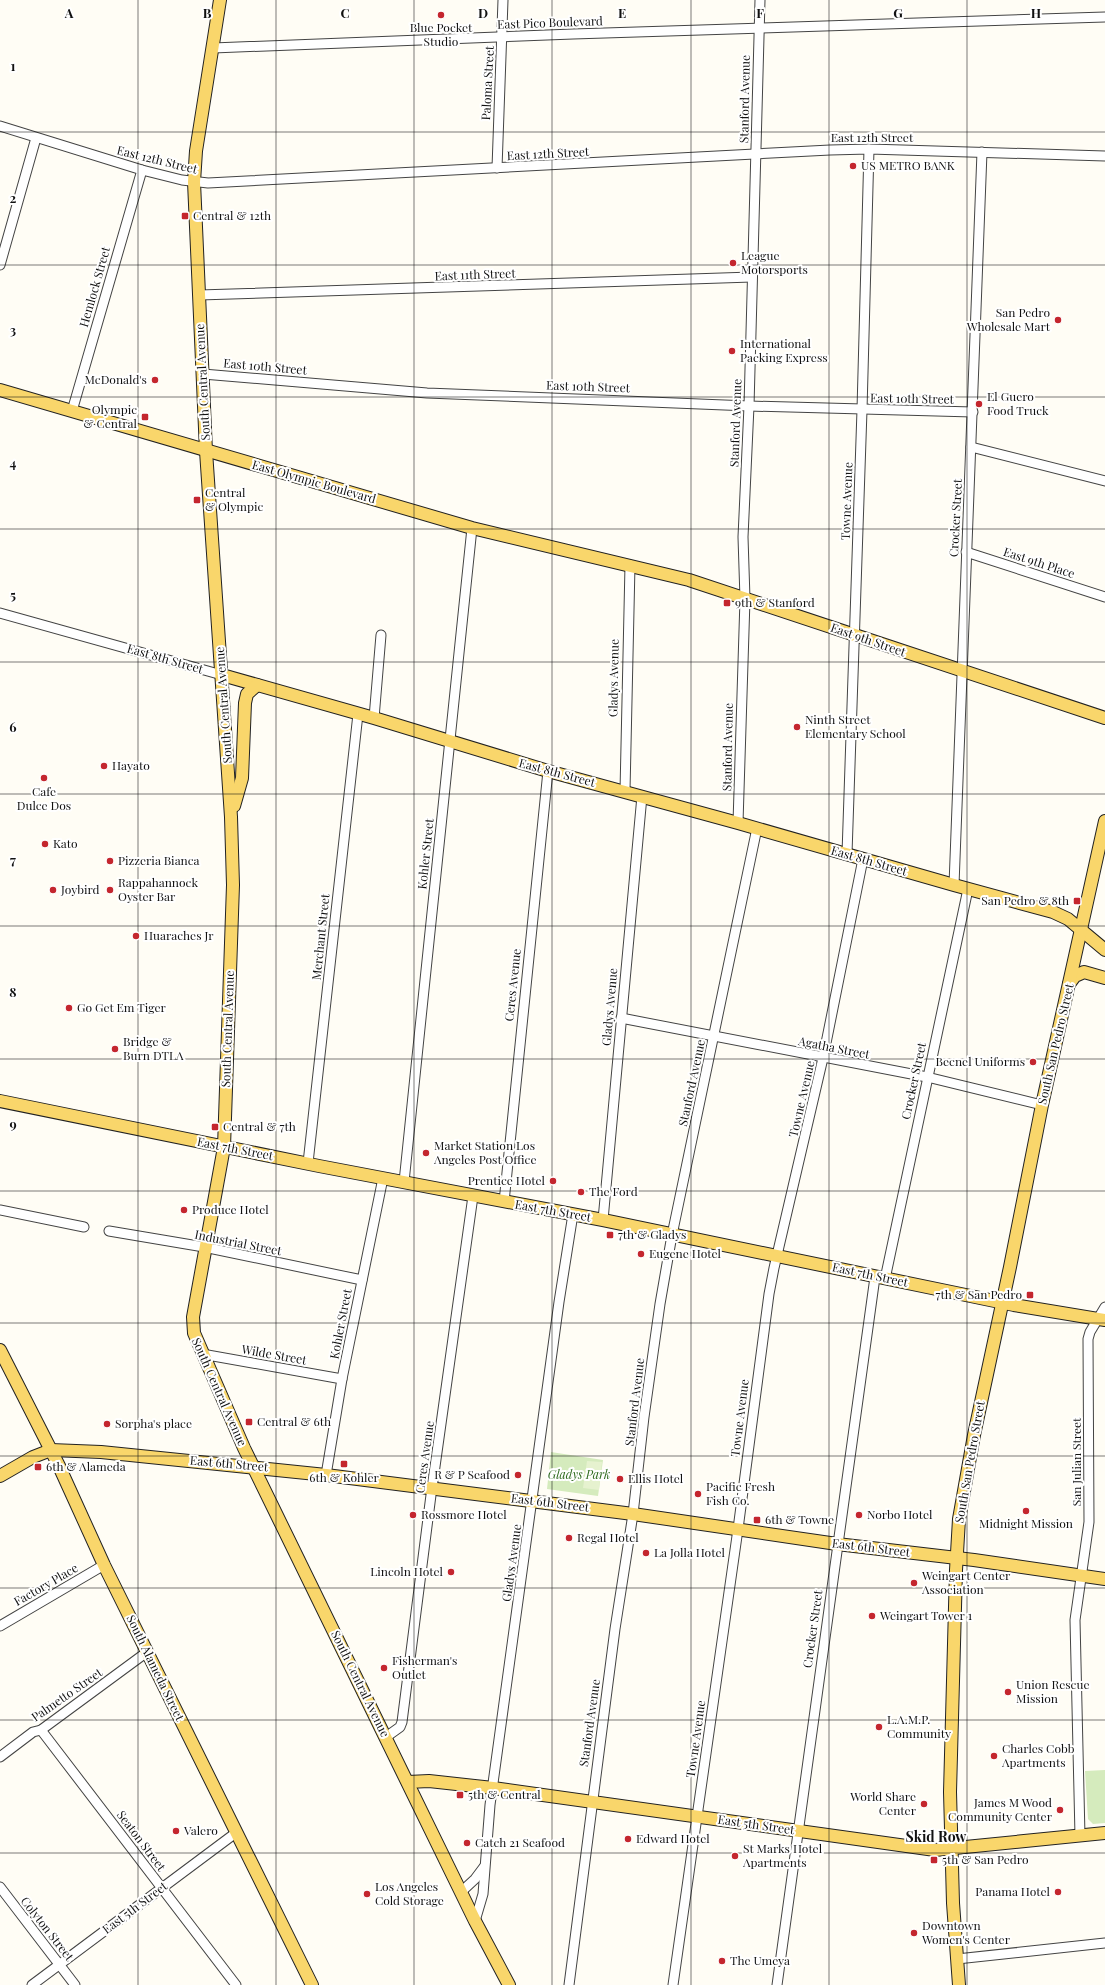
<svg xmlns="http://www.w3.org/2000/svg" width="1105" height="1985" viewBox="0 0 1105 1985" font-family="'Playfair Display',serif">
	<rect width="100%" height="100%" fill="#fffdf5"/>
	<!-- green -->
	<g fill="#d5ebbd">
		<polygon points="551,1452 603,1460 598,1496 547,1489"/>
		<polygon points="1105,1770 1105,1823 1093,1824 1088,1819 1085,1771"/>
	</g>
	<!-- pitch -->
	<polygon fill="#e6f2cf" points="587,1461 602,1462 599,1490 583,1488"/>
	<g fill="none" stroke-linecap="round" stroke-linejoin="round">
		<!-- minor casing -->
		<g stroke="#444" stroke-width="11">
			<g id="minor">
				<polyline points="213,48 573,34 1105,17"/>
				<polyline points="0,126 142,170 182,180 208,183 830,150 869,149 1105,156"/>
				<polyline points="497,168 503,0"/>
				<polyline points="0,265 36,138"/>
				<polyline points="199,295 752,277"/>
				<polyline points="203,374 427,393 749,406 973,412"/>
				<polyline points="72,411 142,170"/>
				<polyline points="971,447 1105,481"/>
				<polyline points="966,552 1105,597"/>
				<polyline points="0,613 222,675"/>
				<polyline points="374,718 381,635"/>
				<polyline points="625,791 630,565"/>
				<polyline points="738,823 745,599 743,537 749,406 760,0"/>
				<polyline points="847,854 862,410 869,149"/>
				<polyline points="954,885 982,152"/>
				<polyline points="621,1018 927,1077 1042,1105"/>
				<polyline points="308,1163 358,714"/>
				<polyline points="404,1182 472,528"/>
				<polyline points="504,1202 548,771"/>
				<polyline points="0,1210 84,1227"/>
				<polyline points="603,1220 642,796"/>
				<polyline points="109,1231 204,1247 362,1280"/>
				<polyline points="885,1279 968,889"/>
				<polyline points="202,1354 342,1379"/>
				<polyline points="326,1475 342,1379 383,1178"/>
				<polyline points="0,1626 104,1565"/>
				<polyline points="41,1730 236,1985"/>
				<polyline points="386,1737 400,1727 402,1722 431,1495 473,1196"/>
				<polyline points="0,1757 33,1732 41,1730 147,1652"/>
				<polyline points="1080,1836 1075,1620 1089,1522 1088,1339 1090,1332 1105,1307"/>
				<polyline points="0,1887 75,1985"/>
				<polyline points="461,1892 475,1879 484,1867"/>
				<polyline points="475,1921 483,1894 490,1805 559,1302 573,1214"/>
				<polyline points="957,1959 1105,1943"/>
				<polyline points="32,1985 237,1832"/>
				<polyline points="569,1985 615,1629 633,1514 644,1417 660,1304 672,1235 757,828"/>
				<polyline points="673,1985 738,1529 769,1294 774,1268 823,1058 863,859"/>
				<polyline points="777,1985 875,1277"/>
			</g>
		</g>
		<!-- major casing -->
		<g stroke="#222" stroke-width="14">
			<g id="major">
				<polyline points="220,0 196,151 194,182 206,451 231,817 233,885 224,1147 193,1317 194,1333 244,1448 475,1921 509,1985"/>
				<polyline points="0,390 472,528 689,580 1105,718"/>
				<polyline points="222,675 374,718 548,771 738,823 954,885 1053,912 1068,919 1105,950"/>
				<polyline points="234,806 242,778 245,703 247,694 257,685"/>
				<polyline points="1069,984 1075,976 1084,972 1105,978"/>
				<polyline points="0,1101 319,1166 603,1220 1014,1305 1105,1320"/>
				<polyline points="0,1350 59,1466 104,1565 312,1985"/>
				<polyline points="0,1476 33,1457 51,1450 101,1452 326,1475 633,1514 837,1544 974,1560 1105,1579"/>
				<polyline points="408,1782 429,1781 493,1788 935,1850 1105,1833"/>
				<polyline points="959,1985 953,1903 950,1792 956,1570 959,1519 974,1435 1010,1267 1042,1105 1105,821"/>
			</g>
		</g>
		<!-- minor -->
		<use href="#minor" stroke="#fff" stroke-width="9"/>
		<!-- major -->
		<use href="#major" stroke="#f9d66b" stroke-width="12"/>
	</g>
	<!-- grid -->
	<path fill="none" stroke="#111" stroke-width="1" stroke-opacity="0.55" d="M138,0V1985M276,0V1985M414,0V1985M552,0V1985M691,0V1985M829,0V1985M967,0V1985M0,132H1105M0,265H1105M0,397H1105M0,529H1105M0,662H1105M0,794H1105M0,926H1105M0,1059H1105M0,1191H1105M0,1323H1105M0,1456H1105M0,1588H1105M0,1720H1105M0,1853H1105"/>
	<!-- markers -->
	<g fill="#c4262e" stroke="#fff" stroke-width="1.5">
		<circle cx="441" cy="15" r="4"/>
		<circle cx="853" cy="166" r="4"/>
		<rect x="181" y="212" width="8" height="8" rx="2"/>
		<circle cx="733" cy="263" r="4"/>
		<circle cx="1058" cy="320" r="4"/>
		<circle cx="732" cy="351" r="4"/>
		<circle cx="155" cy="380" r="4"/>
		<circle cx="979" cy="404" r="4"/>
		<rect x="141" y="413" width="8" height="8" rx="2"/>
		<rect x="193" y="496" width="8" height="8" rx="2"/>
		<rect x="723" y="599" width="8" height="8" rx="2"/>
		<circle cx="797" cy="727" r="4"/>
		<circle cx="104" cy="766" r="4"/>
		<circle cx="44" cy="778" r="4"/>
		<circle cx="45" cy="844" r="4"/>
		<circle cx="110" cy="861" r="4"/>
		<circle cx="53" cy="890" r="4"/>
		<circle cx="110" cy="890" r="4"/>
		<rect x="1073" y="897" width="8" height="8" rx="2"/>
		<circle cx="136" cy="936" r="4"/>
		<circle cx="69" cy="1008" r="4"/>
		<circle cx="115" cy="1049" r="4"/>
		<circle cx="1033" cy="1062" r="4"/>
		<rect x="211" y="1123" width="8" height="8" rx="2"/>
		<circle cx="426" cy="1153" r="4"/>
		<circle cx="553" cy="1181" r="4"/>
		<circle cx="581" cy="1192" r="4"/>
		<circle cx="184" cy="1210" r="4"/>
		<rect x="606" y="1231" width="8" height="8" rx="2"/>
		<circle cx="641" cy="1254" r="4"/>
		<rect x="1026" y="1291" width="8" height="8" rx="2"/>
		<rect x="245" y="1418" width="8" height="8" rx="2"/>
		<circle cx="107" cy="1424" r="4"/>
		<rect x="340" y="1460" width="8" height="8" rx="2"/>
		<rect x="34" y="1463" width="8" height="8" rx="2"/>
		<circle cx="518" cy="1475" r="4"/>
		<circle cx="620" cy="1479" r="4"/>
		<circle cx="698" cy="1494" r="4"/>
		<circle cx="1026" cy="1511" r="4"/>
		<circle cx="413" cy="1515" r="4"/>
		<circle cx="859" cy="1515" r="4"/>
		<rect x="753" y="1516" width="8" height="8" rx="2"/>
		<circle cx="569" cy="1538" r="4"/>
		<circle cx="646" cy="1553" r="4"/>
		<circle cx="451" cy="1572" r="4"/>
		<circle cx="914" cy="1583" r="4"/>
		<circle cx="872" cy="1616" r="4"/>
		<circle cx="384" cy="1668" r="4"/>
		<circle cx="1008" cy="1692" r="4"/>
		<circle cx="879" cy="1727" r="4"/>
		<circle cx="994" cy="1756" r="4"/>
		<rect x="456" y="1791" width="8" height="8" rx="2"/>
		<circle cx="924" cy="1804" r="4"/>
		<circle cx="1060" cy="1810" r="4"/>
		<circle cx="176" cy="1831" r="4"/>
		<circle cx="628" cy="1839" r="4"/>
		<circle cx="467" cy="1843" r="4"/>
		<circle cx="735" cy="1856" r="4"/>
		<rect x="930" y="1856" width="8" height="8" rx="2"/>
		<circle cx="1058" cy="1892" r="4"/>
		<circle cx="367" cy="1894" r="4"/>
		<circle cx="914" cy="1933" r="4"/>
		<circle cx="722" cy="1961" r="4"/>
	</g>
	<g text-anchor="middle" stroke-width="4" stroke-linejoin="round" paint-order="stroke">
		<!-- street labels -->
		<g font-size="12" fill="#111" stroke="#fff">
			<text transform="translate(550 23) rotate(-2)" y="4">East Pico Boulevard</text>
			<text transform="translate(488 83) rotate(-87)" y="4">Paloma Street</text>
			<text transform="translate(745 99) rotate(-89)" y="4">Stanford Avenue</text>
			<text x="872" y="142">East 12th Street</text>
			<text transform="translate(548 154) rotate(-3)" y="4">East 12th Street</text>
			<text transform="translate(157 160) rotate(14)" y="4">East 12th Street</text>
			<text transform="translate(475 275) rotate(-2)" y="4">East 11th Street</text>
			<text transform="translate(95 287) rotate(-74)" y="4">Hemlock Street</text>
			<text transform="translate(265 367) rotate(5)" y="4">East 10th Street</text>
			<text transform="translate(203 382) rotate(-93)" y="4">South Central Avenue</text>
			<text transform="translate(588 387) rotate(2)" y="4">East 10th Street</text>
			<text transform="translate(912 399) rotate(1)" y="4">East 10th Street</text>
			<text transform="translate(736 423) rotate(-88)" y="4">Stanford Avenue</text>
			<text transform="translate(314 482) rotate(16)" y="4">East Olympic Boulevard</text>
			<text transform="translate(847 501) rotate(-88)" y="4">Towne Avenue</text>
			<text transform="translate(956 518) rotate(-87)" y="4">Crocker Street</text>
			<text transform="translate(1039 563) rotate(18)" y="4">East 9th Place</text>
			<text transform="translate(868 640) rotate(19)" y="4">East 9th Street</text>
			<text transform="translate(165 659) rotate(16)" y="4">East 8th Street</text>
			<text transform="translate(614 678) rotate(-89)" y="4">Gladys Avenue</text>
			<text transform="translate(224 705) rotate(-94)" y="4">South Central Avenue</text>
			<text transform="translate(728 747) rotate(-89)" y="4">Stanford Avenue</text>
			<text transform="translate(557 773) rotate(15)" y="4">East 8th Street</text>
			<text transform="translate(426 854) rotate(-84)" y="4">Kohler Street</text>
			<text transform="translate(869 861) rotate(16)" y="4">East 8th Street</text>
			<text transform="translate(321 937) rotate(-84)" y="4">Merchant Street</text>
			<text transform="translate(513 985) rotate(-84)" y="4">Ceres Avenue</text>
			<text transform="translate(610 1007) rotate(-85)" y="4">Gladys Avenue</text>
			<text transform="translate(228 1029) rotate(-88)" y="4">South Central Avenue</text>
			<text transform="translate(1056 1044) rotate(-77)" y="4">South San Pedro Street</text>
			<text transform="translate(834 1048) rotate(11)" y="4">Agatha Street</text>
			<text transform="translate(914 1081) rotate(-78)" y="4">Crocker Street</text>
			<text transform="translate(692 1083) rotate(-78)" y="4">Stanford Avenue</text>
			<text transform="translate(802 1099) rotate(-77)" y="4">Towne Avenue</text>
			<text transform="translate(235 1149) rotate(11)" y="4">East 7th Street</text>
			<text transform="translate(553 1211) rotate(10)" y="4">East 7th Street</text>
			<text transform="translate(238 1243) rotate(11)" y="4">Industrial Street</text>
			<text transform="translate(870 1275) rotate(12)" y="4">East 7th Street</text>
			<text transform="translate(341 1324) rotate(-79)" y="4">Kohler Street</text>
			<text transform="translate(274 1355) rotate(10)" y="4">Wilde Street</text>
			<text transform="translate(219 1392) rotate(66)" y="4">South Central Avenue</text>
			<text transform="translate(635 1402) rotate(-83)" y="4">Stanford Avenue</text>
			<text transform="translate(740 1418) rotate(-83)" y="4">Towne Avenue</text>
			<text transform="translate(425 1457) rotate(-82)" y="4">Ceres Avenue</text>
			<text transform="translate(970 1462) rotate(-80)" y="4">South San Pedro Street</text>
			<text transform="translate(1077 1462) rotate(-90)" y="4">San Julian Street</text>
			<text transform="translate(229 1464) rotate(5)" y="4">East 6th Street</text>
			<text transform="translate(550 1503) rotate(7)" y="4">East 6th Street</text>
			<text transform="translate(871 1548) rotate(7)" y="4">East 6th Street</text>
			<text transform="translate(512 1563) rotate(-82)" y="4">Gladys Avenue</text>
			<text transform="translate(46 1585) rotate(-30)" y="4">Factory Place</text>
			<text transform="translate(813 1629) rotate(-82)" y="4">Crocker Street</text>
			<text transform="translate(155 1668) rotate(64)" y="4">South Alameda Street</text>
			<text transform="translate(360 1684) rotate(64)" y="4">South Central Avenue</text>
			<text transform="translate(67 1695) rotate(-35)" y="4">Palmetto Street</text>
			<text transform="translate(590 1723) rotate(-82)" y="4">Stanford Avenue</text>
			<text transform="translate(696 1739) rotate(-82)" y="4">Towne Avenue</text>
			<text transform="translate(756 1825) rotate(8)" y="4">East 5th Street</text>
			<text transform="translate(141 1841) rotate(53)" y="4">Seaton Street</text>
			<text transform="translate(135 1908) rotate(-37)" y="4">East 5th Street</text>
			<text transform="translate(47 1929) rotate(52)" y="4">Colyton Street</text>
		</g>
		<!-- poi labels -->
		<g font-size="12" fill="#111" stroke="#fff" text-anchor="start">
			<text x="441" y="32" text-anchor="middle">Blue Pocket<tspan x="441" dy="14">Studio</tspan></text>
			<text x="861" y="170">US METRO BANK</text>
			<text x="193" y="220">Central &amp; 12th</text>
			<text x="741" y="260">League<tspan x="741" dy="14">Motorsports</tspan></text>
			<text x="1050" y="317" text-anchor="end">San Pedro<tspan x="1050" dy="14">Wholesale Mart</tspan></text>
			<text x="740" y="348">International<tspan x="740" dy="14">Packing Express</tspan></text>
			<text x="147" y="384" text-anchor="end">McDonald's</text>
			<text x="987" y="401">El Guero<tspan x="987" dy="14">Food Truck</tspan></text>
			<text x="137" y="414" text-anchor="end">Olympic<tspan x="137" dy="14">&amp; Central</tspan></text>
			<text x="205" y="497">Central<tspan x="205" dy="14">&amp; Olympic</tspan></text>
			<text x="735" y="607">9th &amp; Stanford</text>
			<text x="805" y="724">Ninth Street<tspan x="805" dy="14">Elementary School</tspan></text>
			<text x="112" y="770">Hayato</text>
			<text x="44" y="796" text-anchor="middle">Cafe<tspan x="44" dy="14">Dulce Dos</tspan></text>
			<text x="53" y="848">Kato</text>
			<text x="118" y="865">Pizzeria Bianca</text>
			<text x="118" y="887">Rappahannock<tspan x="118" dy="14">Oyster Bar</tspan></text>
			<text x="61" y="894">Joybird</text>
			<text x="1069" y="905" text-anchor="end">San Pedro &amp; 8th</text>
			<text x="144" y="940">Huaraches Jr</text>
			<text x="77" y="1012">Go Get Em Tiger</text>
			<text x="123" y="1046">Bridge &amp;<tspan x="123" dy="14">Burn DTLA</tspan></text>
			<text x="1025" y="1066" text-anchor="end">Becnel Uniforms</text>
			<text x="223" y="1131">Central &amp; 7th</text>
			<text x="434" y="1150">Market Station Los<tspan x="434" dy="14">Angeles Post Office</tspan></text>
			<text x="545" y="1185" text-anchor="end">Prentice Hotel</text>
			<text x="589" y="1196">The Ford</text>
			<text x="192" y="1214">Produce Hotel</text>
			<text x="618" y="1239">7th &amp; Gladys</text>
			<text x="649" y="1258">Eugene Hotel</text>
			<text x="1022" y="1299" text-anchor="end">7th &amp; San Pedro</text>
			<text x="257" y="1426">Central &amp; 6th</text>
			<text x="115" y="1428">Sorpha's place</text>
			<text x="46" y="1471">6th &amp; Alameda</text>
			<text x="510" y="1479" text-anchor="end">R &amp; P Seafood</text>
			<text x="344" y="1482" text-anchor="middle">6th &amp; Kohler</text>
			<text x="628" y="1483">Ellis Hotel</text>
			<text x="706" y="1491">Pacific Fresh<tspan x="706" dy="14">Fish Co.</tspan></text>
			<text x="421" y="1519">Rossmore Hotel</text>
			<text x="867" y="1519">Norbo Hotel</text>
			<text x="765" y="1524">6th &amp; Towne</text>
			<text x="1026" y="1528" text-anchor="middle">Midnight Mission</text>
			<text x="577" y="1542">Regal Hotel</text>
			<text x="654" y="1557">La Jolla Hotel</text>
			<text x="443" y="1576" text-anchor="end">Lincoln Hotel</text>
			<text x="922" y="1580">Weingart Center<tspan x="922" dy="14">Association</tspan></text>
			<text x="880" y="1620">Weingart Tower 1</text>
			<text x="392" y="1665">Fisherman's<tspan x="392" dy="14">Outlet</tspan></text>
			<text x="1016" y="1689">Union Rescue<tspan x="1016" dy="14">Mission</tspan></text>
			<text x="887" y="1724">L.A.M.P.<tspan x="887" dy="14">Community</tspan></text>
			<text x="1002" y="1753">Charles Cobb<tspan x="1002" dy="14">Apartments</tspan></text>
			<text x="468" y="1799">5th &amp; Central</text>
			<text x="916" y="1801" text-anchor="end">World Share<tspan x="916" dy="14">Center</tspan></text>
			<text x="1052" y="1807" text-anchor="end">James M Wood<tspan x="1052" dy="14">Community Center</tspan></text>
			<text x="184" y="1835">Valero</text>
			<text x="636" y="1843">Edward Hotel</text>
			<text x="475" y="1847">Catch 21 Seafood</text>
			<text x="743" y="1853">St Marks Hotel<tspan x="743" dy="14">Apartments</tspan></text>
			<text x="942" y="1864">5th &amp; San Pedro</text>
			<text x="375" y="1891">Los Angeles<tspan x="375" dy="14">Cold Storage</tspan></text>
			<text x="1050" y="1896" text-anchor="end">Panama Hotel</text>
			<text x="922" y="1930">Downtown<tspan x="922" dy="14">Women's Center</tspan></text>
			<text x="730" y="1965">The Umeya</text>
		</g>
		<!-- park labels -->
		<g font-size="12" font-style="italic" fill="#2f6b1f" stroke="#fff">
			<text x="579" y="1479">Gladys Park</text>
		</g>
		<!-- quarter labels -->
		<g font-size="14" font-weight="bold" fill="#111" stroke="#fff">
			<text x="936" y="1842">Skid Row</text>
		</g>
	</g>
	<g font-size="13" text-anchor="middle" font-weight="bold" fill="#111" stroke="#fff" stroke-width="4" stroke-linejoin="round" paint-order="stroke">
		<text x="69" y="18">A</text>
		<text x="207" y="18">B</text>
		<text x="345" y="18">C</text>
		<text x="483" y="18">D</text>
		<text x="622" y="18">E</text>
		<text x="760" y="18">F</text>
		<text x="898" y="18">G</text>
		<text x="1036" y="18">H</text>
		<text x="13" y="71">1</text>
		<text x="13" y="203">2</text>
		<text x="13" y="335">3</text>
		<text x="13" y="468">4</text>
		<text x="13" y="600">5</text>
		<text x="13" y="732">6</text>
		<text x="13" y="865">7</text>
		<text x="13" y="997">8</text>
		<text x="13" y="1129">9</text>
	</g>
</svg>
